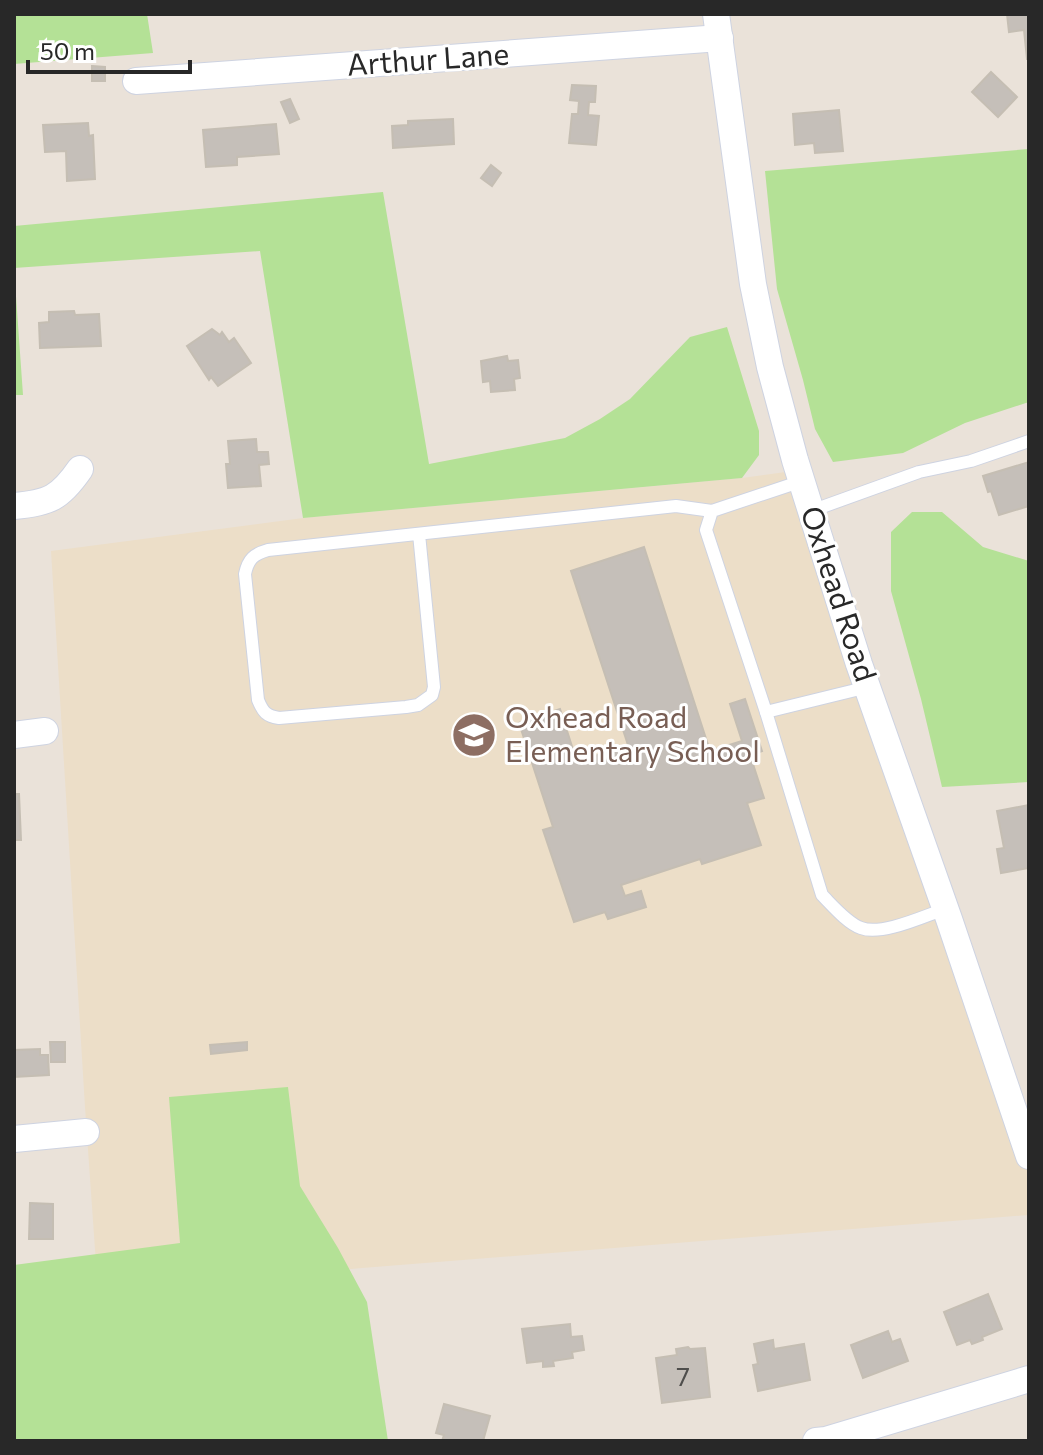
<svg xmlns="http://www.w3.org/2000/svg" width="1043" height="1455" viewBox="0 0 1043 1455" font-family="Commissioner,sans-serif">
	<rect width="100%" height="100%" fill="#eae2d9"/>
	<!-- education -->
	<polygon fill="#ecdec8" points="793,471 1029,1166 1029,1215 362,1268 98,1292 85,1107 51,551 303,518 742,478"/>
	<!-- green -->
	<g fill="#b4e196">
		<polygon points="14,14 147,14 153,53 14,64"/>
		<polygon points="1029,149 1029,402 965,423 903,453 833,462 815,429 803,380 777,289 765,171"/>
		<polygon points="383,192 429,464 565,438 600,419 630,399 690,337 727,327 759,431 759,455 742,478 303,518 260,251 14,268 23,395 14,395 14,226"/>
		<polygon points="912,512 942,512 983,547 1029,561 1029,782 942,787 921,699 891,591 891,532"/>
		<polygon points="288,1087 300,1186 338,1248 367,1302 388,1441 14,1441 14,1265 180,1243 169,1097"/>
	</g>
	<!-- building -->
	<g fill="#c5bfb9" stroke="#c5beb3" stroke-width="2">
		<polygon points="1007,14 1029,14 1029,59 1027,59 1024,30 1009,32"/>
		<polygon points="92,66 105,67 105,81 92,81"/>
		<polygon points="991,72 1017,97 998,117 972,92"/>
		<polygon points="572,85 596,86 595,102 589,102 588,115 599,116 596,145 569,143 572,114 578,114 579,101 570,100"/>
		<polygon points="290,99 299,119 290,123 281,102"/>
		<polygon points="839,110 843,151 815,153 814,143 795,145 793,114"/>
		<polygon points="453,119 454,144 393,148 392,126 408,125 408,121"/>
		<polygon points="88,123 89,136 93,135 95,179 67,181 66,151 45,152 43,125"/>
		<polygon points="276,124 279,154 237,157 237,165 206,167 203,130"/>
		<polygon points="491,165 501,173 492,186 481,178"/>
		<polygon points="74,311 75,315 99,314 101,346 40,348 39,323 49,322 49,312"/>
		<polygon points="212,329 220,335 222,332 229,342 234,338 251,363 218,386 211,377 209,380 187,346"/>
		<polygon points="507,356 508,361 518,360 520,378 514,379 515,390 491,392 490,381 483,382 481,361"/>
		<polygon points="256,439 257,452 268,452 269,464 259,465 261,486 228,488 226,464 230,464 228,441"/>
		<polygon points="1029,462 1029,506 999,515 991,491 988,492 983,476"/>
		<polygon points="644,547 710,751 742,741 730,704 745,699 762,751 750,755 764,798 747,803 761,845 702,864 700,859 621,885 625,896 641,891 646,907 608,919 605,912 574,922 543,830 553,827 519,723 560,709 577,762 628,745 571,571"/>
		<polygon points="14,794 19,794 21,840 14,840"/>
		<polygon points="1029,805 1029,868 1001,873 997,849 1004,848 997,811"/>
		<polygon points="50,1042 65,1042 65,1062 51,1062"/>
		<polygon points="247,1042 247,1050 211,1054 210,1045"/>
		<polygon points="40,1049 40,1055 48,1055 49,1075 14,1077 14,1050"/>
		<polygon points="30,1203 53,1204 53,1239 29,1239"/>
		<polygon points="988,1294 1002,1329 982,1337 983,1340 972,1344 970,1340 957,1345 944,1312"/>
		<polygon points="570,1324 571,1337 582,1336 584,1350 572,1352 573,1358 553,1361 554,1366 543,1367 543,1361 527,1363 522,1329"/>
		<polygon points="888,1331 892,1342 900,1339 908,1361 863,1378 851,1345"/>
		<polygon points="773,1340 774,1349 804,1344 810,1380 758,1391 753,1365 758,1364 754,1344"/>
		<polygon points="688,1347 690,1349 705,1348 710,1397 662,1403 656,1358 677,1355 676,1349"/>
		<polygon points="444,1404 490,1416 483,1441 442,1441 444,1435 436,1433"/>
	</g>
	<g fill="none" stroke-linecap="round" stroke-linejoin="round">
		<!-- service casing -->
		<g stroke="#ced3e1" stroke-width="14">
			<g id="service">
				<path d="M802,481L712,511L706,530L766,712L822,895C832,905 847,923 861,928C882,936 924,916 945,909"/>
				<polyline points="811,511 919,472 971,461 1029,441"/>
				<path d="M419,534L434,687L432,695L418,705L406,707L279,718C266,716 263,712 258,700L245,574C248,559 254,554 268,550L676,506L712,511"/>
				<polyline points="766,712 868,687"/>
			</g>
		</g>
		<!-- minor casing -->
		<g stroke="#ced3e1" stroke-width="28">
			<g id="minor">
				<polyline points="716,14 753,284 770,367 795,460 859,664 949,919 1029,1156"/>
				<polyline points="136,81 720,38"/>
				<path d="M14,506C49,503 60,498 80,469"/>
				<polyline points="14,735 45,731"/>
				<polyline points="14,1139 86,1132"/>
				<polyline points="816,1441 826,1440 1029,1379"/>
			</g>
		</g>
		<!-- service -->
		<use href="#service" stroke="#fff" stroke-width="12"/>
		<!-- minor -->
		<use href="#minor" stroke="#fff" stroke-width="26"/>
	</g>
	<!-- icons -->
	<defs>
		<g id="school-disc" transform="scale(2.3)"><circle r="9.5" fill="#8d6e63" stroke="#fff"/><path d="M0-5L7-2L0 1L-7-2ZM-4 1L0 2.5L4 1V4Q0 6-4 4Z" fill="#fff"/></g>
	</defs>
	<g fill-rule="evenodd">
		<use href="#school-disc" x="474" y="735"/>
	</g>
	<g text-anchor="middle" stroke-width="6" stroke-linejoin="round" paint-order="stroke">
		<!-- number labels -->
		<g font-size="26" fill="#4f4e4c">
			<text x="683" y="1386">7</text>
		</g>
		<!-- street labels -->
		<g font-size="30" fill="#282828" stroke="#fff">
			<text transform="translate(428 60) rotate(-4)" y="10">Arthur Lane</text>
			<text transform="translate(838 594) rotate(72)" y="10">Oxhead Road</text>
		</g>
		<!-- education labels -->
		<g font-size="30" fill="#785e54" stroke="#fff" text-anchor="start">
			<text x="505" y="728">Oxhead Road<tspan x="505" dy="34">Elementary School</tspan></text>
		</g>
	</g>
	<!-- border -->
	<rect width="1043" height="1455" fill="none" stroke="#282828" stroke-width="32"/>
	<!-- scale -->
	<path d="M28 60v12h162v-12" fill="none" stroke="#282828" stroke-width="4"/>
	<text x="40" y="60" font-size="24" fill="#282828" stroke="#ffffff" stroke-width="6" paint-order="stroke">50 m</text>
</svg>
